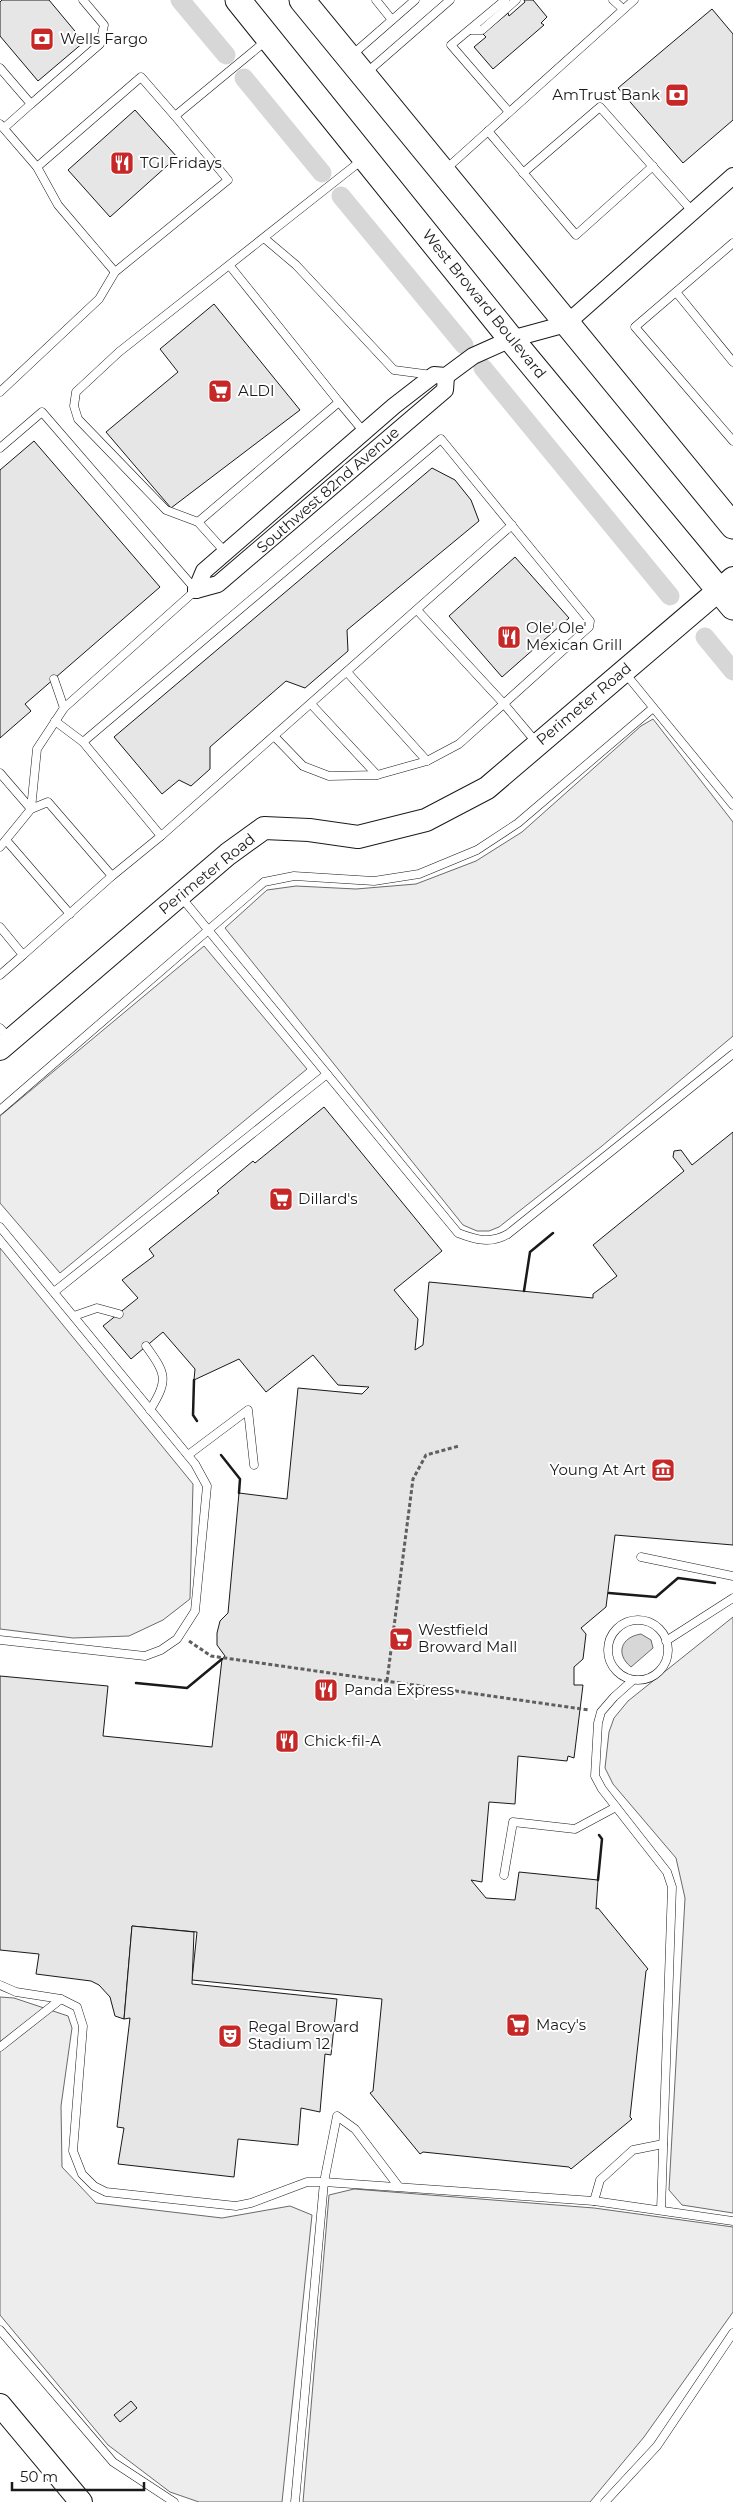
<svg xmlns="http://www.w3.org/2000/svg" width="733" height="2502" viewBox="0 0 733 2502" font-family="Montserrat,sans-serif">
	<rect width="100%" height="100%" fill="#fff"/>
	<!-- built -->
	<g fill="#ededed" stroke="#6a6a6a">
		<polygon points="653,719 733,822 733,1036 602,1146 499,1227 489,1231 477,1231 463,1225 225,928 267,890 296,886 356,889 416,884 476,861 522,832 641,726"/>
		<polygon points="204,946 307,1069 60,1273 0,1203 0,1116"/>
		<polygon points="0,1248 193,1484 190,1599 163,1620 129,1636 73,1638 0,1629"/>
		<polygon points="733,1617 733,2213 682,2205 669,2190 685,1898 676,1858 613,1784 605,1768 609,1732 614,1718 628,1701"/>
		<polygon points="0,1997 14,1998 68,2016 72,2028 61,2106 62,2167 96,2203 222,2218 290,2206 312,2215 282,2502 199,2502 170,2492 108,2445 0,2315"/>
		<polygon points="354,2189 594,2208 733,2227 733,2312 644,2437 590,2502 303,2502 329,2195"/>
	</g>
	<!-- water -->
	<path fill="#d7d7d7" stroke="#6a6a6a" d="M641,1634L651,1640L653,1648L631,1667C615,1654 621,1637 641,1634Z"/>
	<g fill="none" stroke-linecap="round" stroke-linejoin="round">
		<!-- canal -->
		<g stroke="#d7d7d7" stroke-width="19">
			<polyline points="180,0 226,55"/>
			<polyline points="244,78 322,173"/>
			<polyline points="341,196 464,345"/>
			<polyline points="483,368 670,596"/>
			<polyline points="705,637 733,671"/>
		</g>
	</g>
	<!-- building -->
	<g fill="#e6e6e6" stroke="#1a1a1a">
		<polygon points="2,0 49,0 84,42 38,81 0,36 0,2"/>
		<polygon points="533,0 547,17 541,23 544,25 493,69 474,47 486,37 483,34 508,13 509,16 525,2 524,0"/>
		<polygon points="712,9 733,34 733,120 683,163 618,88"/>
		<polygon points="135,110 177,157 110,217 68,170"/>
		<polygon points="214,304 300,410 171,508 106,432 178,372 160,349"/>
		<polygon points="34,441 160,587 25,704 31,711 0,738 0,470"/>
		<polygon points="432,468 455,480 471,500 479,521 347,630 348,651 305,688 286,681 210,747 210,769 191,786 179,780 162,794 114,737"/>
		<polygon points="515,557 569,618 502,677 449,616"/>
		<polygon points="324,1107 442,1251 394,1290 418,1319 415,1350 423,1345 429,1282 593,1298 593,1294 617,1276 593,1245 684,1171 673,1157 674,1151 681,1150 692,1165 733,1132 733,1545 615,1535 606,1607 581,1628 586,1634 583,1659 574,1667 574,1685 583,1685 574,1758 568,1756 567,1761 518,1756 515,1804 489,1802 482,1882 471,1880 486,1898 515,1900 519,1872 598,1880 596,1909 598,1908 648,1969 646,1971 630,2117 632,2119 571,2169 569,2167 423,2152 420,2154 370,2093 373,2091 382,1999 192,1980 197,1932 132,1926 124,2019 115,2016 110,1997 99,1985 91,1981 36,1974 39,1954 0,1950 0,1676 108,1686 103,1736 212,1747 222,1659 225,1656 217,1645 217,1633 220,1621 228,1613 239,1493 287,1499 298,1388 362,1394 369,1387 338,1385 313,1355 266,1392 239,1359 194,1380 195,1369 163,1332 131,1359 103,1326 138,1298 122,1280 154,1256 149,1249 219,1193 217,1191 253,1161 255,1163"/>
		<polygon points="132,1926 194,1932 192,1984 337,1999 331,2055 325,2054 320,2112 301,2108 298,2145 238,2139 234,2177 118,2164 124,2128 117,2127 130,2018 124,2019"/>
		<polygon points="131,2401 137,2408 120,2422 114,2415"/>
	</g>
	<g fill="none" stroke-linecap="round" stroke-linejoin="round">
		<!-- lane casing -->
		<g stroke="#1a1a1a" stroke-width="9">
			<g id="lane">
				<polyline points="376,0 392,20"/>
				<polyline points="505,0 451,45 509,112"/>
				<polyline points="613,0 623,9"/>
				<polyline points="470,30 482,30 516,0"/>
				<polyline points="352,55 415,0"/>
				<polyline points="0,68 31,104 100,44 104,25 83,0"/>
				<polyline points="365,74 450,0"/>
				<polyline points="0,124 37,167 141,77 175,116 267,40"/>
				<polyline points="4,128 31,104"/>
				<polyline points="488,131 576,235 653,166"/>
				<polyline points="37,167 58,205 115,272"/>
				<polyline points="446,169 634,0"/>
				<polyline points="523,173 600,107 693,212"/>
				<polyline points="264,238 296,265 394,370 432,375"/>
				<polyline points="733,243 635,327 733,441"/>
				<polyline points="676,292 733,362"/>
				<polyline points="0,392 99,299 115,272 228,180 175,116"/>
				<polyline points="339,402 364,432"/>
				<polyline points="0,448 42,412 196,590 64,708 37,749 31,809 0,847"/>
				<polyline points="198,522 339,402 230,266"/>
				<polyline points="225,552 198,522 166,510 78,419 74,406 76,392 119,352 362,160"/>
				<polyline points="417,610 504,704 536,742"/>
				<polyline points="347,672 427,761"/>
				<polyline points="625,673 733,805"/>
				<polyline points="54,679 64,708"/>
				<polyline points="311,704 377,775"/>
				<polyline points="55,721 83,742 441,439 590,621 589,627 459,744 427,761 377,775 329,776 303,766 274,736"/>
				<polyline points="83,742 161,836 512,525"/>
				<polyline points="0,773 31,809 48,802 112,876 161,836"/>
				<polyline points="6,840 70,914"/>
				<path d="M181,897L458,1233C476,1240 491,1244 508,1234L733,1054"/>
				<polyline points="0,927 23,955 112,876"/>
				<polyline points="0,975 23,955"/>
				<polyline points="0,1028 9,1038"/>
				<polyline points="0,1110 264,882 294,876 374,881 419,874 477,850 518,823 653,708"/>
				<polyline points="0,1227 195,1464 207,1486 195,1611 177,1639 161,1650 145,1656 0,1640"/>
				<polyline points="54,1292 327,1074"/>
				<polyline points="74,1316 97,1308 119,1314"/>
				<path d="M146,1346C166,1374 169,1379 150,1410"/>
				<polyline points="188,1455 248,1410 254,1465"/>
				<polyline points="641,1557 733,1576"/>
				<circle cx="638" cy="1650" r="30"/>
				<polyline points="666,1641 733,1598"/>
				<polyline points="633,1680 614,1697 601,1712 598,1723 595,1776 602,1789 667,1872 672,1887 661,2210"/>
				<polyline points="504,1875 513,1822 575,1829 616,1807"/>
				<polyline points="0,1985 16,1992 61,1999 77,2007 83,2026 73,2151 82,2174 94,2186 106,2192 236,2206 251,2203 307,2182 324,2182 594,2201 733,2221"/>
				<polyline points="0,2047 61,1999"/>
				<polyline points="594,2201 600,2180 633,2150 663,2144"/>
				<polyline points="0,2330 113,2462 174,2502"/>
				<polyline points="295,2502 324,2182 337,2116 355,2129 399,2187"/>
				<polyline points="605,2502 657,2446 733,2333"/>
			</g>
		</g>
		<!-- street casing -->
		<g stroke="#1a1a1a" stroke-width="18">
			<g id="street">
				<polyline points="196,590 204,571 394,406 434,375 446,376 473,356 511,339 566,324 733,176"/>
				<polyline points="196,590 218,584 445,390 446,376"/>
			</g>
		</g>
		<!-- secondary casing -->
		<g stroke="#1a1a1a" stroke-width="24">
			<g id="secondary">
				<polyline points="0,1049 228,854 264,828 309,830 358,837 426,820 487,788 733,578"/>
				<polyline points="0,2405 81,2502"/>
			</g>
		</g>
		<!-- primary casing -->
		<g stroke="#1a1a1a" stroke-width="27">
			<g id="primary">
				<polyline points="238,0 511,339 733,607"/>
				<polyline points="302,0 733,526"/>
			</g>
		</g>
		<!-- path -->
		<g stroke="#5f5f5f" stroke-width="3" stroke-dasharray="4 2.5" stroke-linecap="butt">
			<polyline points="189,1641 211,1656 589,1710"/>
			<polyline points="387,1681 413,1479 426,1455 459,1446"/>
		</g>
		<!-- lane -->
		<use href="#lane" stroke="#fff" stroke-width="8"/>
		<!-- street -->
		<use href="#street" stroke="#fff" stroke-width="16"/>
		<!-- secondary -->
		<use href="#secondary" stroke="#fff" stroke-width="22"/>
		<!-- primary -->
		<use href="#primary" stroke="#fff" stroke-width="25"/>
		<!-- wall -->
		<g stroke="#1a1a1a" stroke-width="2.5">
			<polyline points="524,1291 530,1252 553,1233"/>
			<polyline points="194,1380 193,1415 197,1421"/>
			<polyline points="221,1455 240,1479 239,1493"/>
			<polyline points="609,1593 656,1597 678,1578 715,1583"/>
			<polyline points="136,1683 187,1688 222,1659"/>
			<polyline points="598,1880 602,1839 599,1835"/>
		</g>
	</g>
	<!-- icons -->
	<defs>
		<g id="bank-square" transform="scale(1.25)"><rect x="-9" y="-9" width="18" height="18" rx="4" fill="#c62828" stroke="#fff"/><path d="M-6-4H6V4H-6ZM0-2.3a2.3 2.3 0 1 0 0 4.6a2.3 2.3 0 1 0 0-4.6Z" fill="#fff"/></g>
		<g id="restaurant-square" transform="scale(1.25)"><rect x="-9" y="-9" width="18" height="18" rx="4" fill="#c62828" stroke="#fff"/><path d="M-5-6h1v4h1v-4h1v4h1v-4h1v5L-1.5 .5V6h-2V.5L-5-1ZM5-6V6H3V1.5H1.5Q1.5-4 5-6Z" fill="#fff"/></g>
		<g id="supermarket-square" transform="scale(1.25)"><rect x="-9" y="-9" width="18" height="18" rx="4" fill="#c62828" stroke="#fff"/><path d="M-6-5.5h2.5l.6 2H6L4.5 2H-2.5L-4.4-4H-6ZM-1.5 3.2a1.3 1.3 0 1 0 .1 0ZM3 3.2a1.3 1.3 0 1 0 .1 0Z" fill="#fff"/></g>
		<g id="museum-square" transform="scale(1.25)"><rect x="-9" y="-9" width="18" height="18" rx="4" fill="#c62828" stroke="#fff"/><path d="M0-6L6-3V-2H-6V-3ZM-5-1h2V3h-2ZM-1-1h2V3h-2ZM3-1h2V3H3ZM-6 4H6V6H-6Z" fill="#fff"/></g>
		<g id="theatre-square" transform="scale(1.25)"><rect x="-9" y="-9" width="18" height="18" rx="4" fill="#c62828" stroke="#fff"/><path d="M-5-5.5Q0-4 5-5.5V0Q5 5 0 6Q-5 5-5 0ZM-3.3-2.5H-1v1.5H-3.3ZM1-2.5H3.3v1.5H1ZM-2.8 1Q0 5.5 2.8 1Z" fill="#fff"/></g>
	</defs>
	<g fill-rule="evenodd">
		<use href="#bank-square" x="42" y="39"/>
		<use href="#bank-square" x="677" y="95"/>
		<use href="#restaurant-square" x="122" y="163"/>
		<use href="#supermarket-square" x="220" y="391"/>
		<use href="#restaurant-square" x="509" y="637"/>
		<use href="#supermarket-square" x="281" y="1199"/>
		<use href="#museum-square" x="663" y="1470"/>
		<use href="#supermarket-square" x="401" y="1639"/>
		<use href="#restaurant-square" x="326" y="1690"/>
		<use href="#restaurant-square" x="287" y="1741"/>
		<use href="#supermarket-square" x="518" y="2025"/>
		<use href="#theatre-square" x="230" y="2036"/>
	</g>
	<g text-anchor="middle" stroke-width="4" stroke-linejoin="round" paint-order="stroke">
		<!-- poi labels -->
		<g font-size="15" fill="#1a1a1a" stroke="#fff" text-anchor="start">
			<text x="60" y="44">Wells Fargo</text>
			<text x="660" y="100" text-anchor="end">AmTrust Bank</text>
			<text x="140" y="168">TGI Fridays</text>
			<text x="238" y="396">ALDI</text>
			<text x="526" y="633">Ole' Ole'<tspan x="526" dy="17">Mexican Grill</tspan></text>
			<text x="298" y="1204">Dillard's</text>
			<text x="646" y="1475" text-anchor="end">Young At Art</text>
			<text x="418" y="1635">Westfield<tspan x="418" dy="17">Broward Mall</tspan></text>
			<text x="344" y="1695">Panda Express</text>
			<text x="304" y="1746">Chick-fil-A</text>
			<text x="536" y="2030">Macy's</text>
			<text x="248" y="2032">Regal Broward<tspan x="248" dy="17">Stadium 12</tspan></text>
		</g>
		<!-- street labels -->
		<g font-size="15" fill="#1a1a1a" stroke="#fff">
			<text transform="translate(484 304) rotate(51)" y="5">West Broward Boulevard</text>
			<text transform="translate(328 490) rotate(-41)" y="5">Southwest 82nd Avenue</text>
			<text transform="translate(584 704) rotate(-40)" y="5">Perimeter Road</text>
			<text transform="translate(207 874) rotate(-39)" y="5">Perimeter Road</text>
		</g>
	</g>
	<!-- scale -->
	<path d="M12 2482v8h132v-8" fill="none" stroke="#1a1a1a" stroke-width="2.5"/>
	<text x="20" y="2482" font-size="15" fill="#1a1a1a" stroke="#ffffff" stroke-width="4" paint-order="stroke">50 m</text>
</svg>
